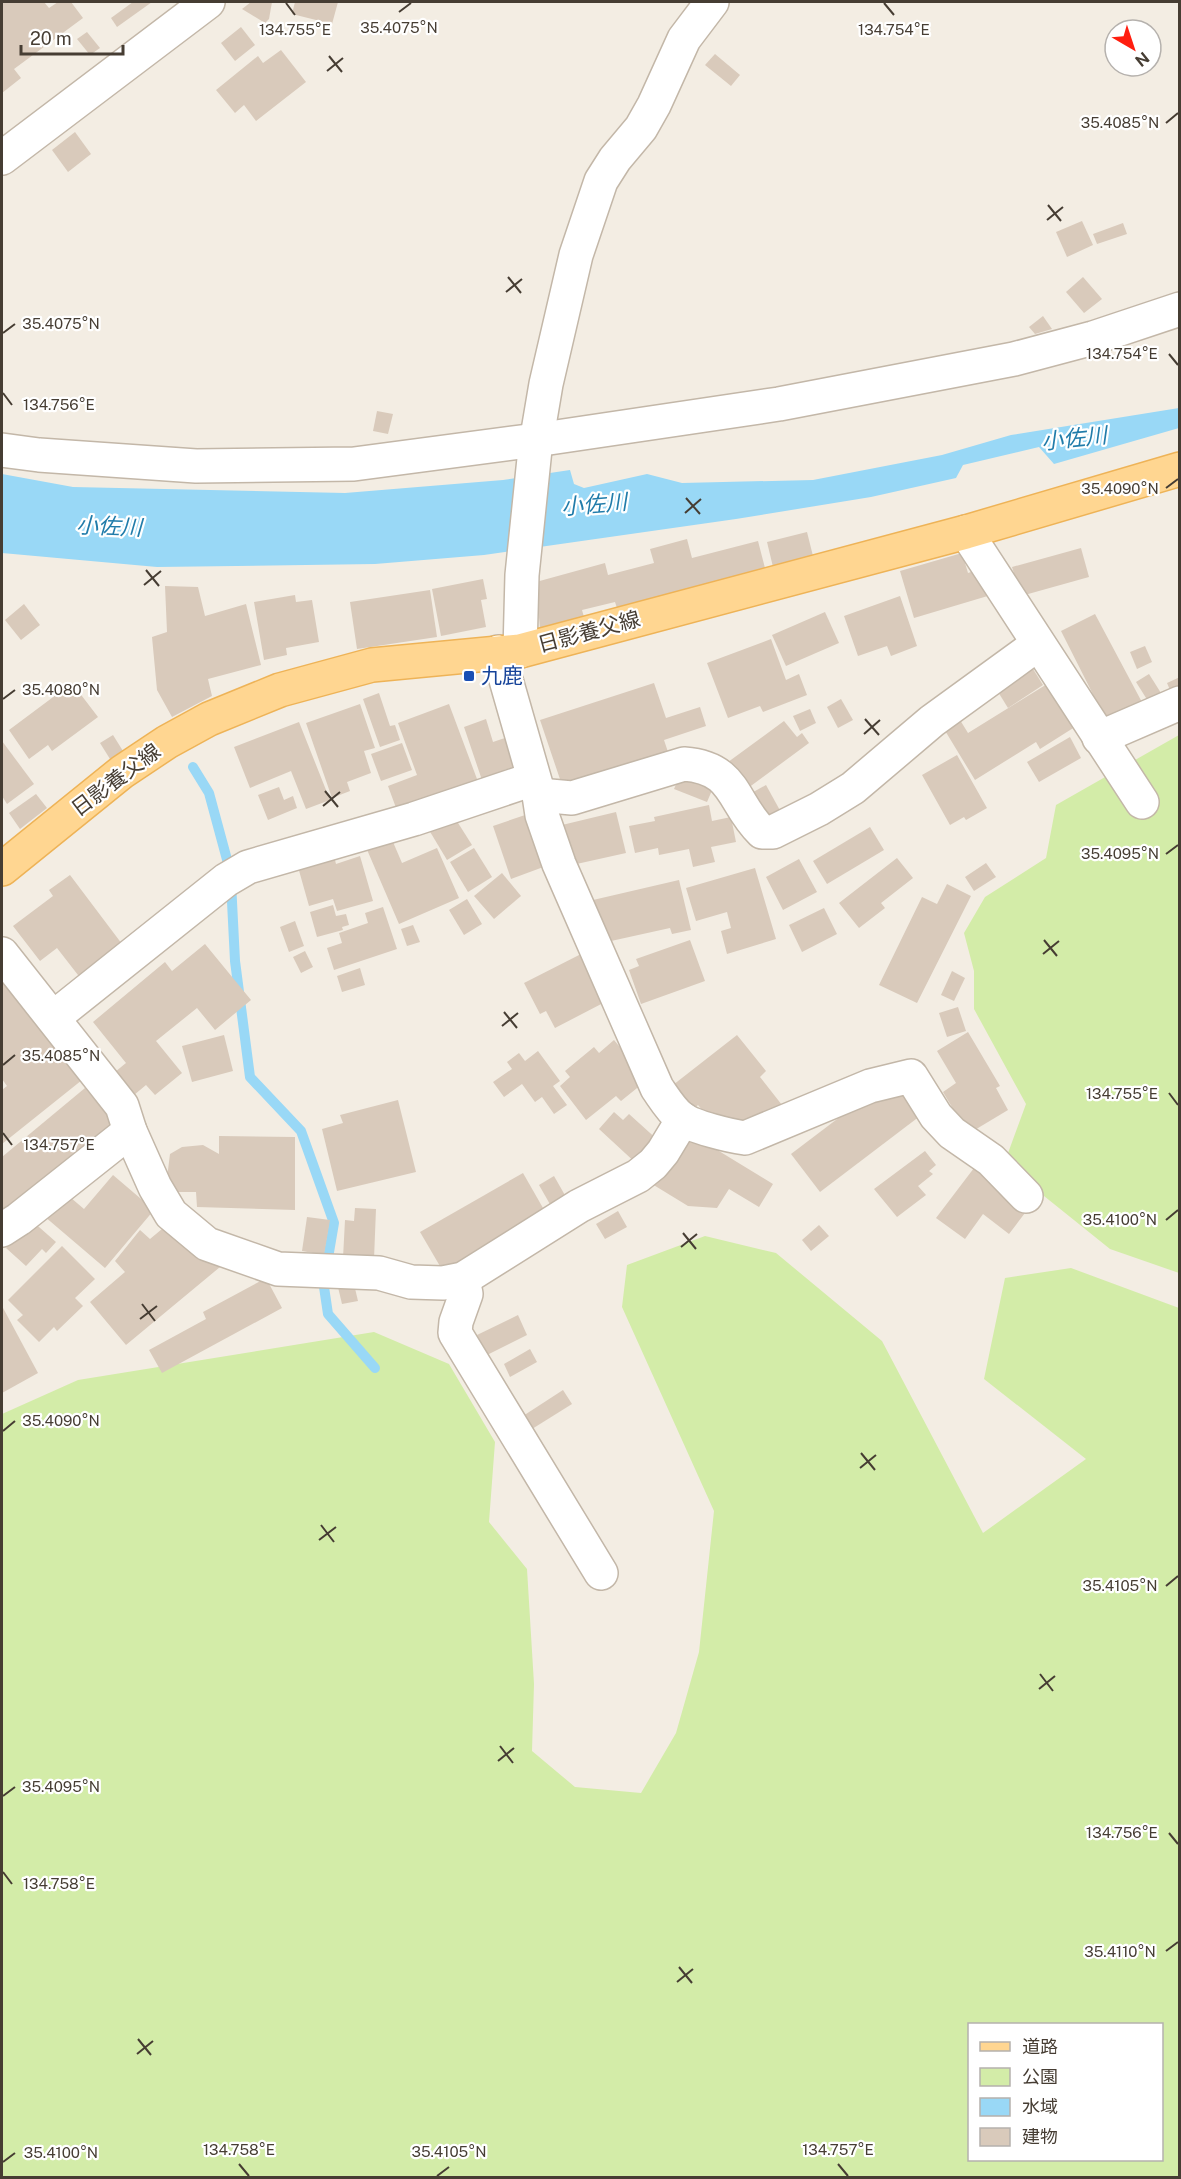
<svg xmlns="http://www.w3.org/2000/svg" width="1181" height="2179" viewBox="0 0 1181 2179" font-family="'Public Sans','Noto Sans JP',sans-serif">
	<rect width="100%" height="100%" fill="#f3ede3"/>
	<!-- green -->
	<g fill="#d3eca8" fill-rule="evenodd">
		<polygon points="1179,735 1179,1273 1110,1249 1004,1164 1026,1104 974,1009 974,971 964,933 985,897 1046,858 1056,805"/>
		<path d="M705,1236L776,1253L882,1341L983,1533L1086,1459L984,1379L1005,1278L1071,1268L1179,1308V2177H2V1414L78,1380L374,1332L449,1364L495,1442L489,1522L527,1569L534,1684L532,1751L575,1787L641,1793L676,1733L699,1652L714,1511L622,1307L627,1265ZM970,2024H1162V2160H970Z"/>
	</g>
	<!-- water -->
	<polygon fill="#99d8f6" points="1179,408 1179,428 1054,464 1039,447 963,465 956,478 871,497 736,519 484,555 375,564 157,567 2,553 2,474 73,487 345,493 503,480 570,470 574,484 584,488 647,474 682,483 813,480 942,455 1011,435"/>
	<g fill="none" stroke-linecap="round" stroke-linejoin="round">
		<!-- stream -->
		<g stroke="#99d8f6" stroke-width="10">
			<polyline points="193,767 209,793 229,867"/>
			<polyline points="231,882 235,961 250,1077 301,1131 334,1223 327,1264"/>
			<polyline points="324,1287 328,1314 375,1368"/>
		</g>
	</g>
	<!-- building -->
	<g fill="#d9cabb">
		<polygon points="2,2 44,2 49,8 58,2 71,2 83,18 14,69 21,78 2,93"/>
		<polygon points="133,2 152,2 117,27 111,18"/>
		<polygon points="251,2 272,2 269,19 265,23 242,9"/>
		<polygon points="295,2 338,2 332,24 292,14"/>
		<polygon points="241,27 255,45 235,61 221,43"/>
		<polygon points="87,32 100,48 90,55 77,39"/>
		<polygon points="281,50 306,82 256,121 244,105 235,113 216,90 258,56 263,63"/>
		<polygon points="715,54 740,75 731,86 705,65"/>
		<polygon points="75,132 91,154 68,172 52,150"/>
		<polygon points="1082,221 1093,245 1067,257 1056,232"/>
		<polygon points="1123,223 1127,234 1097,244 1093,234"/>
		<polygon points="1083,277 1102,299 1084,313 1066,292"/>
		<polygon points="1043,316 1052,329 1035,334 1029,327"/>
		<polygon points="377,411 393,414 388,434 373,431"/>
		<polygon points="807,532 813,556 773,567 767,542"/>
		<polygon points="687,539 692,558 758,541 765,568 617,608 615,602 582,610 584,617 540,629 536,582 605,563 608,575 654,563 650,549"/>
		<polygon points="1081,548 1089,577 1021,596 1012,567"/>
		<polygon points="962,553 968,573 983,568 991,595 914,618 900,571"/>
		<polygon points="483,579 487,599 481,600 486,627 441,636 432,589"/>
		<polygon points="165,586 198,587 205,616 246,604 261,665 208,679 212,696 172,717 157,690 152,637 167,632"/>
		<polygon points="430,590 437,637 357,649 350,602"/>
		<polygon points="295,595 296,602 312,600 319,642 286,648 287,655 264,660 254,602"/>
		<polygon points="900,596 917,646 891,656 887,646 858,656 844,616"/>
		<polygon points="24,604 40,625 21,640 5,620"/>
		<polygon points="825,612 839,643 786,666 772,635"/>
		<polygon points="1095,614 1144,706 1115,721 1111,714 1105,718 1061,631"/>
		<polygon points="771,639 786,680 799,674 807,695 763,712 760,706 728,718 707,663"/>
		<polygon points="1145,646 1152,662 1137,669 1130,652"/>
		<polygon points="1030,664 1043,685 1008,708 995,687"/>
		<polygon points="1149,674 1166,701 1153,709 1136,682"/>
		<polygon points="1180,677 1180,693 1173,697 1167,683"/>
		<polygon points="1052,681 1078,725 1040,749 1036,742 975,780 944,729 960,720 968,733"/>
		<polygon points="72,683 98,717 52,751 48,745 29,759 9,730"/>
		<polygon points="654,683 666,718 700,707 706,726 664,740 669,755 564,791 540,720"/>
		<polygon points="379,693 390,726 395,725 400,740 380,747 363,699"/>
		<polygon points="841,699 853,720 838,728 827,707"/>
		<polygon points="360,704 375,748 364,751 371,773 347,782 350,791 332,798 306,723"/>
		<polygon points="449,704 480,787 399,816 388,786 417,775 398,723"/>
		<polygon points="810,709 816,723 800,731 793,716"/>
		<polygon points="486,719 493,742 511,736 521,765 504,770 507,778 484,786 464,727"/>
		<polygon points="784,721 797,737 802,733 809,743 744,791 724,765"/>
		<polygon points="299,722 330,800 306,809 291,771 250,788 234,747"/>
		<polygon points="113,735 123,751 110,759 100,743"/>
		<polygon points="1070,737 1081,758 1039,782 1027,762"/>
		<polygon points="2,741 34,784 7,804 2,796"/>
		<polygon points="402,743 412,770 381,781 371,754"/>
		<polygon points="957,755 987,808 966,820 964,817 950,825 922,775"/>
		<polygon points="680,775 713,788 707,802 674,789"/>
		<polygon points="766,785 782,814 765,824 748,795"/>
		<polygon points="279,787 284,800 293,796 297,808 268,820 258,795"/>
		<polygon points="36,794 47,808 20,829 9,813"/>
		<polygon points="709,805 712,821 731,817 736,842 711,847 715,862 693,867 689,849 659,855 658,848 635,853 629,826 655,821 654,817"/>
		<polygon points="616,812 626,853 572,865 562,825"/>
		<polygon points="528,814 546,866 511,879 493,826"/>
		<polygon points="453,815 472,845 447,860 429,830"/>
		<polygon points="870,827 884,850 827,884 813,861"/>
		<polygon points="390,835 402,863 437,848 459,898 399,924 365,845"/>
		<polygon points="474,848 492,877 468,892 450,862"/>
		<polygon points="334,856 336,864 360,856 373,901 337,911 333,899 309,906 298,867"/>
		<polygon points="897,858 913,878 881,903 885,908 859,928 839,903"/>
		<polygon points="799,859 817,892 783,910 766,877"/>
		<polygon points="986,863 996,877 974,891 965,877"/>
		<polygon points="755,868 776,939 727,954 721,931 731,928 727,912 696,921 686,888"/>
		<polygon points="502,873 521,896 494,919 474,896"/>
		<polygon points="70,875 122,944 85,984 57,948 40,961 13,926 53,896 49,890"/>
		<polygon points="679,880 691,930 672,934 670,928 602,943 593,900"/>
		<polygon points="947,884 971,896 917,1003 879,985 922,897 937,904"/>
		<polygon points="467,899 482,924 464,935 449,910"/>
		<polygon points="333,905 336,916 346,914 349,925 342,927 343,930 317,937 310,912"/>
		<polygon points="383,907 397,949 334,970 327,948 342,943 339,933 368,923 365,913"/>
		<polygon points="824,908 837,934 802,952 789,925"/>
		<polygon points="295,921 304,946 289,952 280,927"/>
		<polygon points="413,925 420,942 407,946 401,929"/>
		<polygon points="690,940 705,981 641,1004 629,970 639,966 636,959"/>
		<polygon points="205,944 251,1000 215,1030 197,1008 156,1041 182,1073 155,1095 146,1085 134,1095 115,1072 126,1063 93,1022 165,962 172,971"/>
		<polygon points="305,951 313,967 301,973 293,957"/>
		<polygon points="583,953 607,1001 555,1028 546,1011 540,1014 524,983"/>
		<polygon points="2,967 87,1076 2,1144 2,1090 7,1086 2,1079"/>
		<polygon points="360,968 365,985 342,992 337,976"/>
		<polygon points="952,971 965,978 954,1001 941,995"/>
		<polygon points="958,1007 966,1031 947,1037 939,1013"/>
		<polygon points="968,1032 1000,1086 996,1088 1008,1110 968,1134 943,1092 956,1083 937,1051"/>
		<polygon points="224,1035 233,1071 192,1082 182,1046"/>
		<polygon points="737,1035 766,1071 760,1077 782,1105 759,1123 752,1116 737,1128 728,1117 720,1123 713,1113 708,1117 698,1105 693,1110 673,1085"/>
		<polygon points="614,1040 647,1080 621,1101 616,1096 586,1120 560,1086 570,1077 565,1071 594,1047 599,1053"/>
		<polygon points="538,1051 560,1081 553,1086 567,1105 554,1114 542,1097 535,1102 522,1084 504,1097 493,1082 512,1069 507,1062 519,1053 525,1061"/>
		<polygon points="85,1088 115,1125 2,1213 2,1157"/>
		<polygon points="903,1094 920,1116 820,1192 791,1154 853,1107"/>
		<polygon points="398,1100 416,1172 337,1191 322,1129 343,1123 340,1115"/>
		<polygon points="614,1112 623,1120 629,1114 660,1142 638,1165 599,1129"/>
		<polygon points="691,1134 773,1184 759,1207 729,1189 717,1208 688,1206 652,1184"/>
		<polygon points="219,1136 295,1137 295,1210 197,1207 196,1192 178,1192 167,1178 170,1154 182,1147 203,1145 219,1154"/>
		<polygon points="925,1151 936,1165 929,1171 933,1174 918,1186 926,1195 897,1217 874,1189"/>
		<polygon points="974,1168 1028,1209 1009,1234 983,1214 965,1239 936,1218"/>
		<polygon points="523,1173 547,1215 444,1273 420,1232"/>
		<polygon points="113,1175 154,1210 105,1268 44,1216 64,1192 84,1209"/>
		<polygon points="554,1176 566,1197 551,1206 539,1185"/>
		<polygon points="355,1208 376,1209 374,1259 343,1258 345,1220 354,1221"/>
		<polygon points="618,1211 627,1227 605,1239 596,1224"/>
		<polygon points="307,1217 330,1220 324,1255 302,1251"/>
		<polygon points="31,1220 56,1242 46,1253 42,1249 26,1266 6,1248"/>
		<polygon points="168,1224 196,1257 205,1249 220,1267 126,1345 90,1302 125,1272 115,1261 140,1230 150,1239"/>
		<polygon points="819,1225 829,1236 811,1251 802,1240"/>
		<polygon points="62,1246 95,1279 75,1298 83,1306 57,1331 54,1327 39,1342 17,1320 23,1315 8,1300"/>
		<polygon points="266,1278 282,1308 162,1373 149,1350 206,1319 203,1312"/>
		<polygon points="353,1280 358,1301 342,1304 337,1283"/>
		<polygon points="2,1306 38,1373 2,1393"/>
		<polygon points="518,1315 527,1335 487,1355 477,1335"/>
		<polygon points="530,1349 537,1362 510,1377 504,1364"/>
		<polygon points="563,1390 572,1404 532,1429 523,1416"/>
	</g>
	<g fill="none" stroke-linecap="round" stroke-linejoin="round">
		<!-- minor casing -->
		<g stroke="#c3b7a8" stroke-width="36">
			<g id="minor">
				<polyline points="2,158 208,2"/>
				<polyline points="2,450 39,455 196,466 354,464 536,440 779,404 1014,359 1093,338 1180,309"/>
				<polyline points="966,532 1142,802"/>
				<polyline points="520,651 522,575 535,449 546,384 576,255 601,181 615,159 641,128 654,105 684,39 712,2"/>
				<path d="M498,652L539,795L542,815L559,864L657,1088C664,1098 671,1110 681,1118C692,1127 731,1136 745,1138L870,1086L911,1076L936,1116L952,1133L991,1160L1026,1196"/>
				<polyline points="1099,738 1180,703"/>
				<path d="M539,795L572,798L684,764C737,768 731,802 762,832H773L819,809L853,788L932,721L1038,644"/>
				<polyline points="2,954 122,1106 130,1131 155,1187 171,1214 207,1244 278,1269 379,1273 411,1282 443,1283 463,1279 579,1206 638,1176 653,1164 663,1152 683,1119"/>
				<polyline points="53,1018 226,880 248,867 414,819 533,779"/>
				<polyline points="2,1230 19,1219 130,1131"/>
				<polyline points="463,1279 466,1294 456,1322 455,1333 601,1573"/>
			</g>
		</g>
		<!-- major casing -->
		<g stroke="#eeb357" stroke-width="36">
			<polyline id="major" points="2,869 122,772 167,742 209,719 280,690 372,665 520,651 966,532 1180,469"/>
		</g>
		<!-- minor -->
		<use href="#minor" stroke="#fff" stroke-width="33"/>
		<!-- major -->
		<use href="#major" stroke="#ffd691" stroke-width="33"/>
	</g>
	<!-- ticks -->
	<path fill="none" stroke="#463d33" stroke-width="2" d="M286,3L295,15M884,3L894,15M399,12L411,3M329,56L342,72M327,71L343,58M1166,123L1178,113M1048,205L1061,221M1047,220L1063,207M508,277L521,293M506,292L522,279M3,333L15,324M1169,354L1178,365M3,393L12,405M1166,488L1178,479M686,498L700,514M685,513L701,499M146,570L159,586M144,585L161,571M3,699L15,690M865,719L879,735M864,734L880,720M325,791L338,807M323,806L340,792M1166,854L1178,845M1044,940L1057,956M1043,954L1059,941M504,1012L517,1028M502,1026L518,1013M3,1065L15,1055M1169,1093L1178,1105M3,1133L12,1145M1166,1220L1178,1210M683,1233L696,1249M681,1247L697,1234M142,1304L155,1321M140,1319L157,1306M3,1431L15,1421M861,1453L875,1470M860,1468L876,1455M321,1525L334,1542M319,1540L336,1527M1166,1586L1178,1576M1040,1674L1053,1691M1039,1689L1055,1676M500,1746L513,1763M498,1761L514,1748M3,1796L15,1787M1169,1833L1178,1844M3,1872L12,1884M1166,1951L1178,1942M679,1967L692,1983M677,1982L693,1969M138,2039L151,2055M137,2054L153,2041M3,2162L15,2153M239,2164L249,2176M838,2164L848,2176M437,2176L449,2167"/>
	<!-- markers -->
	<rect fill="#1a4fb4" stroke="#fff" stroke-width="2" x="463" y="670" width="12" height="12" rx="3"/>
	<g text-anchor="middle" stroke-width="4.5" stroke-linejoin="round" paint-order="stroke">
		<!-- street labels -->
		<g font-size="21" fill="#463d33" stroke="#fff">
			<text transform="translate(589 632) rotate(-15)" y="7">日影養父線</text>
			<text transform="translate(116 780) rotate(-37)" y="7">日影養父線</text>
		</g>
		<!-- transit labels -->
		<g font-size="21" fill="#164399" stroke="#fff" text-anchor="start">
			<text x="481" y="683">九鹿</text>
		</g>
		<!-- water labels -->
		<g font-size="22" font-style="italic" fill="#217caa" stroke="#fff">
			<text transform="translate(1074 438) rotate(-6)" y="8">小佐川</text>
			<text transform="translate(594 504) rotate(-5)" y="8">小佐川</text>
			<text transform="translate(109 526) rotate(2)" y="8">小佐川</text>
		</g>
	</g>
	<g font-size="15" text-anchor="middle" fill="#463d33" stroke="#fff" stroke-width="4.5" stroke-linejoin="round" paint-order="stroke">
		<text x="399" y="33">35.4075°N</text>
		<text x="295" y="35">134.755°E</text>
		<text x="894" y="35">134.754°E</text>
		<text x="1120" y="128">35.4085°N</text>
		<text x="61" y="329">35.4075°N</text>
		<text x="1122" y="359">134.754°E</text>
		<text x="59" y="410">134.756°E</text>
		<text x="1120" y="494">35.4090°N</text>
		<text x="61" y="695">35.4080°N</text>
		<text x="1120" y="859">35.4095°N</text>
		<text x="61" y="1061">35.4085°N</text>
		<text x="1122" y="1099">134.755°E</text>
		<text x="59" y="1150">134.757°E</text>
		<text x="1120" y="1225">35.4100°N</text>
		<text x="61" y="1426">35.4090°N</text>
		<text x="1120" y="1591">35.4105°N</text>
		<text x="61" y="1792">35.4095°N</text>
		<text x="1122" y="1838">134.756°E</text>
		<text x="59" y="1889">134.758°E</text>
		<text x="1120" y="1957">35.4110°N</text>
		<text x="239" y="2155">134.758°E</text>
		<text x="838" y="2155">134.757°E</text>
		<text x="449" y="2157">35.4105°N</text>
		<text x="61" y="2158">35.4100°N</text>
	</g>
	<!-- border -->
	<rect width="1181" height="2179" fill="none" stroke="#463d33" stroke-width="6"/>
	<!-- legend -->
	<rect x="968" y="2023" width="195" height="138" fill="#ffffff" stroke="#b5b1ad" stroke-width="1.5"/>
	<rect x="980" y="2042" width="30" height="9" fill="#ffd691" stroke="#b5b1ad" stroke-width="1.5"/>
	<text x="1022" y="2053" font-size="18" fill="#463d33">道路</text>
	<rect x="980" y="2068" width="30" height="18" fill="#d3eca8" stroke="#b5b1ad" stroke-width="1.5"/>
	<text x="1022" y="2083" font-size="18" fill="#463d33">公園</text>
	<rect x="980" y="2098" width="30" height="18" fill="#99d8f6" stroke="#b5b1ad" stroke-width="1.5"/>
	<text x="1022" y="2113" font-size="18" fill="#463d33">水域</text>
	<rect x="980" y="2128" width="30" height="18" fill="#d9cabb" stroke="#b5b1ad" stroke-width="1.5"/>
	<text x="1022" y="2143" font-size="18" fill="#463d33">建物</text>
	<!-- north arrow -->
	<g transform="translate(1133 48) rotate(141)"><circle r="28" fill="#ffffff" stroke="#b5b1ad" stroke-width="1.5"/>
	<path d="M0-4.5L10 22L0 15L-10 22Z" fill="#ff1e0f"/>
	<text y="-9" font-size="16" font-weight="bold" text-anchor="middle" fill="#463d33">N</text>
	</g>
	<!-- scale -->
	<path d="M21 45v9h102v-9" fill="none" stroke="#463d33" stroke-width="3"/>
	<text x="30" y="45" font-size="18" fill="#463d33" stroke="#ffffff" stroke-width="4.5" paint-order="stroke">20 m</text>
</svg>
